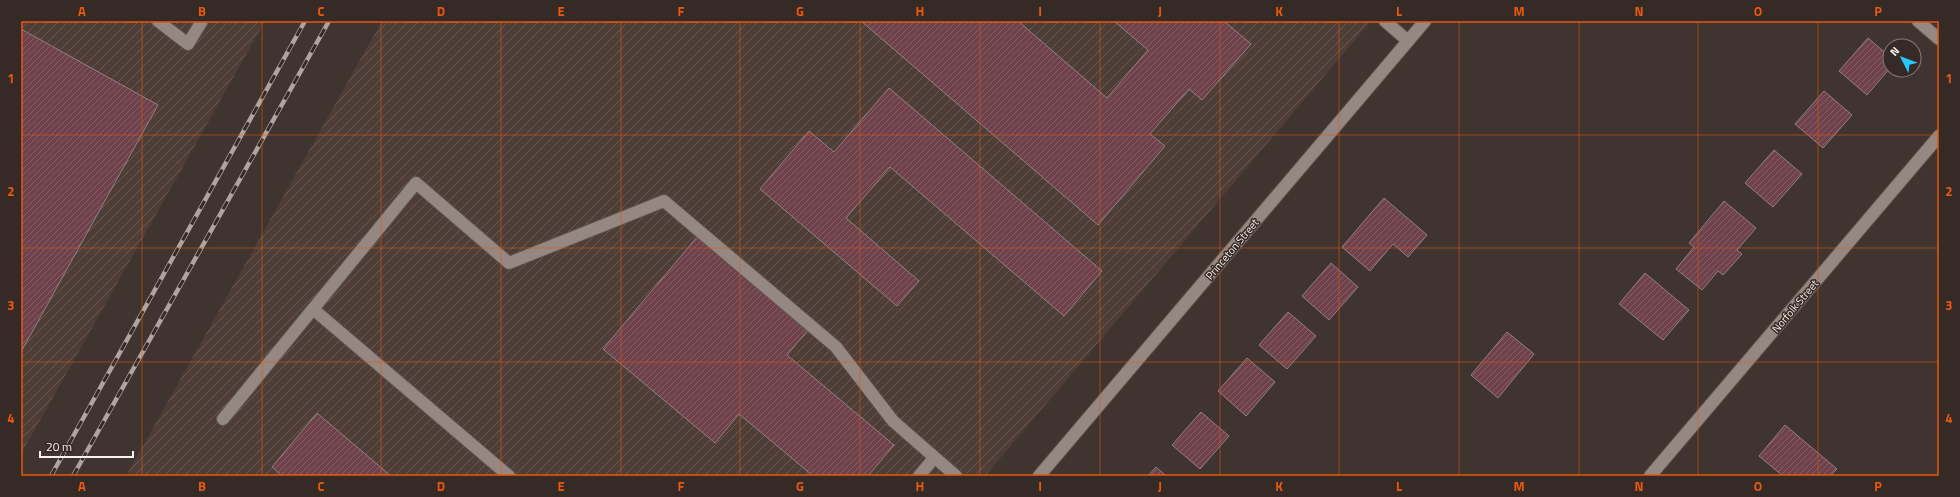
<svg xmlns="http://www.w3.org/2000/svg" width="1960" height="497" viewBox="0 0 1960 497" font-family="'Titillium Web',sans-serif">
	<defs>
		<pattern id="industrial-furrows" width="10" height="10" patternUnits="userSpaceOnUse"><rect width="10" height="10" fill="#4f3d37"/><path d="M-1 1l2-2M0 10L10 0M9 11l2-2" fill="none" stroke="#695a54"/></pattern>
		<pattern id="building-hatch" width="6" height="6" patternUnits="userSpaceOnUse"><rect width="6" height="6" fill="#6f414b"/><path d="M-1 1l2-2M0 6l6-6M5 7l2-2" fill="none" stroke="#845d65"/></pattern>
	</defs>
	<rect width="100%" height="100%" fill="#403430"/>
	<!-- industrial -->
	<g fill="url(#industrial-furrows)">
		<polygon points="21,21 265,21 21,454"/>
		<polygon points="382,21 1371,21 985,476 126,476"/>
	</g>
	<!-- building -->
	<g fill="url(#building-hatch)" stroke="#8f8083">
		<polygon points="861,21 1018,21 1107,98 1148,50 1114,21 1224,21 1251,44 1202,100 1189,89 1150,134 1165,146 1098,225"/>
		<polygon points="21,29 158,105 21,352"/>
		<polygon points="1868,38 1890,57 1890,68 1867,95 1839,71"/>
		<polygon points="889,88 1102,271 1064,316 890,167 846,218 919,281 897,306 760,189 809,131 834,152"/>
		<polygon points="1824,91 1852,115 1823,148 1795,124"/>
		<polygon points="1774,150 1802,174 1773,207 1745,183"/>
		<polygon points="1384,198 1427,235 1408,257 1393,244 1370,271 1342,247"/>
		<polygon points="1724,201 1756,228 1737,250 1742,254 1723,275 1718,271 1702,290 1676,269 1694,247 1689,243"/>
		<polygon points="697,237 808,330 787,355 894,445 868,476 813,476 739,414 715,443 603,349"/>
		<polygon points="1331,263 1358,287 1329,320 1302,296"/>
		<polygon points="1645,273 1689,310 1663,340 1619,304"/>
		<polygon points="1288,312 1316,336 1287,369 1259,345"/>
		<polygon points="1507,332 1534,354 1498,398 1471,375"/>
		<polygon points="1247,358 1275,382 1246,416 1218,391"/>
		<polygon points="1201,412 1229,436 1200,469 1172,445"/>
		<polygon points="317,413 391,476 282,476 272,467"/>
		<polygon points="1785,425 1837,469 1830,476 1783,476 1759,456"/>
		<polygon points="1156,467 1166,476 1148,476"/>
	</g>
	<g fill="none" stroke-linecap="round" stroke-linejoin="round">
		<!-- minor casing -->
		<g stroke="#5e5450" stroke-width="14">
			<g id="minor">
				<polyline points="158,21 188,44 202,21"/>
				<polyline points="1385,21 1408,41"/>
				<polyline points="1918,21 1939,39"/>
				<polyline points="313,309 509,476"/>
				<polyline points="223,419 416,183 509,263 664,201 836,347 893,421 956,476"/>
				<polyline points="919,476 934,458"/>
				<polyline points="1039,476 1425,21"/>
				<polyline points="1650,476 1939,136"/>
			</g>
		</g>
		<!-- minor -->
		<use href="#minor" stroke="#958782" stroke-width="12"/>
		<!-- rail casing -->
		<g stroke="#aea4a1" stroke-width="4.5">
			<g id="rail">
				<polyline points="51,476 305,21"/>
				<polyline points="73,476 329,21"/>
			</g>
		</g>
		<!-- rail -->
		<use href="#rail" stroke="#362a26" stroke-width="3" stroke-dasharray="9" stroke-linecap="butt"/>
	</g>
	<!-- grid -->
	<path fill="none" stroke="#e8590c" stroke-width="1" stroke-opacity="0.55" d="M142,21V476M262,21V476M381,21V476M501,21V476M621,21V476M740,21V476M860,21V476M980,21V476M1100,21V476M1220,21V476M1339,21V476M1459,21V476M1579,21V476M1698,21V476M1818,21V476M21,135H1939M21,248H1939M21,362H1939"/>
	<g text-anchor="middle" stroke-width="3" stroke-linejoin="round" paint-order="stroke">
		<!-- street labels -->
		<g font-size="11" fill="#faf2ef" stroke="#362a26">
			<text transform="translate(1232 249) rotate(-50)" y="4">Princeton Street</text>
			<text transform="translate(1795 306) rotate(-50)" y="4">Norfolk Street</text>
		</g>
	</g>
	<!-- border -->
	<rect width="1960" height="497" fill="none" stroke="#362a26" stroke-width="44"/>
	<!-- north arrow -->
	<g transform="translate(1902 58) rotate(312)"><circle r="19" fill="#362a26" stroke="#847a76"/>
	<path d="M0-3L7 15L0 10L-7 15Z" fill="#25c9fe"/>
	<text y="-6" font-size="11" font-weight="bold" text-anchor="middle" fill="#faf2ef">N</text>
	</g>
	<!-- scale -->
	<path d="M40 451v6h93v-6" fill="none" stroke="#faf2ef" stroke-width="2"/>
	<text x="46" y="451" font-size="12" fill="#faf2ef" stroke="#362a26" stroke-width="3" paint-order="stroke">20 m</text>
	<rect x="22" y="22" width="1916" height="453" fill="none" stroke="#e8590c" stroke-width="1.5"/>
	<g font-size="13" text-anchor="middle" font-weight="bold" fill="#e8590c">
		<text x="82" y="16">A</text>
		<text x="202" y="16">B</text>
		<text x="321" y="16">C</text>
		<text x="441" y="16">D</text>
		<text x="561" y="16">E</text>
		<text x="681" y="16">F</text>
		<text x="800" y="16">G</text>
		<text x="920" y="16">H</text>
		<text x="1040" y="16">I</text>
		<text x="1160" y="16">J</text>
		<text x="1279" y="16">K</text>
		<text x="1399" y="16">L</text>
		<text x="1519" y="16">M</text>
		<text x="1639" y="16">N</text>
		<text x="1758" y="16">O</text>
		<text x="1878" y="16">P</text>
		<text x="11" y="83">1</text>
		<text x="1949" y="83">1</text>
		<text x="11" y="196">2</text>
		<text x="1949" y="196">2</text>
		<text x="11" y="310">3</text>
		<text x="1949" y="310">3</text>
		<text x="11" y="423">4</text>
		<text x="1949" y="423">4</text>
		<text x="82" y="491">A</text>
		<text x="202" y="491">B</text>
		<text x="321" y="491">C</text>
		<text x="441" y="491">D</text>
		<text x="561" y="491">E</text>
		<text x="681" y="491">F</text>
		<text x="800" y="491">G</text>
		<text x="920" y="491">H</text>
		<text x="1040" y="491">I</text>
		<text x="1160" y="491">J</text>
		<text x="1279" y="491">K</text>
		<text x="1399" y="491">L</text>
		<text x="1519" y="491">M</text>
		<text x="1639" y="491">N</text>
		<text x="1758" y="491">O</text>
		<text x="1878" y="491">P</text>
	</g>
</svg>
